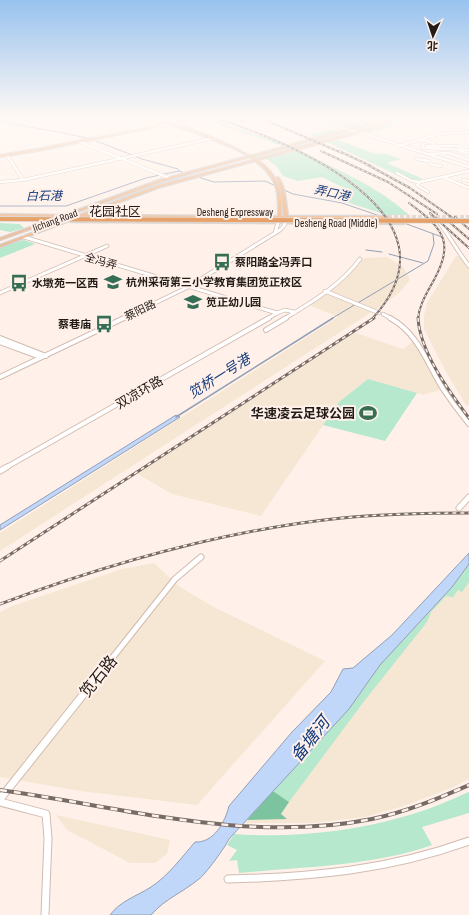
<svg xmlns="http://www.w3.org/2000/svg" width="469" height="915" viewBox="0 0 469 915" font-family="'Sofia Sans Condensed','Noto Sans SC',sans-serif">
	<rect width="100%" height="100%" fill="#fff1e9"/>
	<!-- industrial -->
	<g fill="#f6e7d4">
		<polygon points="456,256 464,257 469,262 469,405 466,405 446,372 424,329 424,316 427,303"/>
		<polygon points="387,257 403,267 410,280 399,293 384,304 0,551 0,533 338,317 309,305 337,286 363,258"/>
		<polygon points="353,332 403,349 415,340 443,389 423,395 368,379 339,402 261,516 172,494 136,473"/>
		<polygon points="154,563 180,587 214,607 325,661 197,805 80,791 0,777 0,612 12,606 122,569"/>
		<polygon points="469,564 469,779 454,787 404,806 365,817 313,823 244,823 349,709 380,665"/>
		<polygon points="56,815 170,840 167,854 155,863 130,863 67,830"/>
	</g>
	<!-- green -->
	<g fill="#b5e8cd">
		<polygon points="366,116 410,116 391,126 369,133 353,129 316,138 309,135 350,125 322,121 338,117 356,123 352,124 359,122 354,120"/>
		<polygon points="205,117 283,144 279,145 200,118"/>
		<polygon points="338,140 376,154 383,153 401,159 387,163 423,179 412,182 327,142"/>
		<path d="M297,150C336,169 376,185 409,215H387L346,202L325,198L352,192L322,177L298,181L283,176L277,167L266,158Z"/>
		<polygon points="0,223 20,224 24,228 10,232 0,230"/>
		<polygon points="24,240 35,244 0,258 0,247"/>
		<polygon points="368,379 417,393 385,441 323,425 339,402"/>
		<polygon points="469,564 469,582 462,592 458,590 453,597 446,596 431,612 427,622 365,700 289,802 273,791 349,709 380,665 452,587"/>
		<path d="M469,792V813L422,827L432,845C374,866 300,867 239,873L237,860L229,861L237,850L227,845L234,834C291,838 351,832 406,816C428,810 448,801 469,792Z"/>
	</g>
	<!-- forest -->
	<polygon fill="#7bc49f" points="273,791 289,802 281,814 287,819 247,820"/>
	<!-- water -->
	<g fill="#c1d7fa" stroke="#929fb6">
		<polygon points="176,415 180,417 0,530 0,525"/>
		<path d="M469,553V564L452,587L380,665L349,709L229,839C226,846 205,875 199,879C182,893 166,898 151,915H110C120,901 137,896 151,887C168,876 182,857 195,842C214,843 225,822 229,806L292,732L331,692L343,669L353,668L392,635Z"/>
	</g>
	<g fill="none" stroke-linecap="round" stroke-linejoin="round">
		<!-- stream-far1 -->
		<g stroke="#929fb6" stroke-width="1">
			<path d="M0,121C30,128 60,131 90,139"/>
			<polyline points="94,140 142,159 178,169 179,171 214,182 265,181 293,194 342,203 383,217"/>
			<polyline points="0,206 66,206 146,178 179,171"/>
			<polyline points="404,223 442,237"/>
			<polyline points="366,250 382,252"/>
			<polyline points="389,254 423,263"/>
			<polyline points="331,319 428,261 434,244 433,234"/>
		</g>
		<!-- stream -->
		<polyline stroke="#929fb6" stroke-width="1.5" points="176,417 333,318"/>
		<!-- major-tunnel-far1 -->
		<g stroke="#ded1ca" stroke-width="3" stroke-dasharray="3 1.5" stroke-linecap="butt">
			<polyline points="158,124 178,120"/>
			<polyline points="295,146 317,140"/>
		</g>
		<!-- major-tunnel -->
		<polyline stroke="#ded1ca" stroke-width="4" stroke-dasharray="4 2" stroke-linecap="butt" points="388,217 469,217"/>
		<!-- minor-far4 casing -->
		<g stroke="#d2bbaf" stroke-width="3.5">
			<g id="minor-far4">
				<polyline points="299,116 358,132 469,167"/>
				<polyline points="340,116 366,125"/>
				<polyline points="348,119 355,116"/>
				<polyline points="0,120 13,116"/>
				<polyline points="155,127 173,123"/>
				<polyline points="93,138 157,124"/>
				<polyline points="421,139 434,143 435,146"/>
				<polyline points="78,141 169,178"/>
				<polyline points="423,145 423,148 469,150"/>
				<polyline points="398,146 439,134 469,132"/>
				<polyline points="427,146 459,146 464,150"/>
				<polyline points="460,152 469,153"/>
				<polyline points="429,154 449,153 469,160"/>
				<polyline points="7,155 23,180"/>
				<polyline points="416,159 429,161 432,165 441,166"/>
				<polyline points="397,173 412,181 420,182 469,171"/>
				<polyline points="443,177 469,188"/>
				<polyline points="463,180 469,181"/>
				<polyline points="0,182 23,180 210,139"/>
				<polyline points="420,182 417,185 428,192"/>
			</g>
		</g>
		<!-- minor-far3 casing -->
		<g stroke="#d2bbaf" stroke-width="4.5">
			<g id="minor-far3">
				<path d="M439,222C450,237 458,252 469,266"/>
				<polyline points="275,233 278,223"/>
				<polyline points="24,237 277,313 285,310 294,312"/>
				<polyline points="325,291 379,313"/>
				<polyline points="0,293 107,246"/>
				<polyline points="383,314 392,319"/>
				<polyline points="122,319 188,287 280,230 284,226 286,219"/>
				<polyline points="267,319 277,313"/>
				<path d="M284,319C312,302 341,285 360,259"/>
			</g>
		</g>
		<!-- minor-far2 casing -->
		<g stroke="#d2bbaf" stroke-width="6">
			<g id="minor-far2">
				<path d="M390,318C418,333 427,363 443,389C451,401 460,413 469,424"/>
				<polyline points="266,330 286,318"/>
				<polyline points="0,338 46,356"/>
				<polyline points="0,342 40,357"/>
				<polyline points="0,377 124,318"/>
				<polyline points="5,468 269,318"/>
			</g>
		</g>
		<!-- minor-far1 casing -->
		<g stroke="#d2bbaf" stroke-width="7">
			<g id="minor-far1">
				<polyline points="0,471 7,467"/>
				<polyline points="459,508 469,497"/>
				<polyline points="109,662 175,579 201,557"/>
			</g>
		</g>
		<!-- minor casing -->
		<g stroke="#d2bbaf" stroke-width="9">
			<g id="minor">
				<polyline points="0,799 110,661"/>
				<polyline points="0,802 46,814 48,838 45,915"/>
				<path d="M228,879C312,877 389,870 469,841"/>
			</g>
		</g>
		<!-- major casing -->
		<g stroke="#d3d1d1" stroke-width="2.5">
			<g id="major">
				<path d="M141,116C150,116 159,120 168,122C197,130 224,141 250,156L365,124L384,116H388L367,126L253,157L256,159L368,128L395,116H399L370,130L258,160C279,176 283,190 281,216H284L280,187L276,178L278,177C286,186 286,204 288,216H388L390,217L388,218H281V221L404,222L406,223L404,224L71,222L69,221L0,247V245L156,186L253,160L250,157L161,182L0,240V238L58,217L0,216V214L59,215L61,216L159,180L248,156L233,148L193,132ZM255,161C276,177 279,189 278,216L86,215L158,188ZM82,216L84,217L278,218L277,221L72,220Z"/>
				<polygon points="198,116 204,116 179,122 178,121"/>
				<polygon points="442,116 451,116 469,118 469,120"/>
				<polygon points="159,124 160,126 43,150 0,157 0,155 43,148"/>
			</g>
		</g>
		<!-- minor-far4 -->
		<use href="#minor-far4" stroke="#fff" stroke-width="2.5"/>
		<!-- minor-far3 -->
		<use href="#minor-far3" stroke="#fff" stroke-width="3"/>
		<!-- minor-far2 -->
		<use href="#minor-far2" stroke="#fff" stroke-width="4"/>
		<!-- minor-far1 -->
		<use href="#minor-far1" stroke="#fff" stroke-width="5"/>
		<!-- minor -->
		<use href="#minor" stroke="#fff" stroke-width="7"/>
		<!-- major -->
		<use href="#major" fill="#eeba91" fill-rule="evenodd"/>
		<!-- rail-far2 casing -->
		<g stroke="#766b66" stroke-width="2">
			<g id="rail-far2">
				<path d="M210,116C290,142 469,214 372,319"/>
				<polyline points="230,116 245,122"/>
				<polyline points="256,116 342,153"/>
				<polyline points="321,151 388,182 437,214"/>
				<polyline points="339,151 371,166"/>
				<polyline points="366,164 410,188 457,221"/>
				<path d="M409,203C447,231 455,244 430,287C424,298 419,307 418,319"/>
				<polyline points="430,213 469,248"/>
				<polyline points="455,217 469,229"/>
				<polyline points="447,220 469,239"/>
			</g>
		</g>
		<!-- rail-far1 casing -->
		<g stroke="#766b66" stroke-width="3">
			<g id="rail-far1">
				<path d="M418,318C420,352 449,391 469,418"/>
				<polyline points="0,561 374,318"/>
				<path d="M0,604C110,563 224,530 342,518C384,514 427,513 469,513"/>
			</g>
		</g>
		<!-- rail casing -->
		<g stroke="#766b66" stroke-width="4">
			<path id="rail" d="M0,790C123,807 247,844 372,819C406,812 437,799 469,785"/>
		</g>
		<!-- rail-far2 -->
		<use href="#rail-far2" stroke="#fff1e9" stroke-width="1" stroke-dasharray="2.5" stroke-linecap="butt"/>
		<!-- rail-far1 -->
		<use href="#rail-far1" stroke="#fff1e9" stroke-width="1.5" stroke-dasharray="4" stroke-linecap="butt"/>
		<!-- rail -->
		<use href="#rail" stroke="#fff1e9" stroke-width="2.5" stroke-dasharray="7" stroke-linecap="butt"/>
		<!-- highway-bridge casing -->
		<g stroke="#d3d1d1" stroke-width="5.5" stroke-linecap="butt">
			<polyline id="highway-bridge" points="0,219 469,221"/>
		</g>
		<!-- highway-bridge -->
		<use href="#highway-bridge" stroke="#e28c47" stroke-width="4"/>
	</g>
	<!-- sky -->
	<linearGradient id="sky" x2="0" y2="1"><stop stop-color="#98c2ef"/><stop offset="0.48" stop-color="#fff9f5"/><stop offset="1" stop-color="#fff9f5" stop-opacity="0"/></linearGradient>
	<rect width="469" height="244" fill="url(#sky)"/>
	<!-- icons -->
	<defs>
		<g id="bus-bare" transform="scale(1.38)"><path d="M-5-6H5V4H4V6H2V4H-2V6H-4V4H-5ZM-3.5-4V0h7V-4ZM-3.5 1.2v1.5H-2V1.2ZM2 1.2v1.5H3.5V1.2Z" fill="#356e55" stroke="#fff1e9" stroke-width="2.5" paint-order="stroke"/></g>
		<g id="school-bare" transform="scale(1.38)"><path d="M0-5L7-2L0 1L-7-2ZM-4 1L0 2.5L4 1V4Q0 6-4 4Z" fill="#356e55" stroke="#fff1e9" stroke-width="2.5" paint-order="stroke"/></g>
		<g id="stadium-bare" transform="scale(1.38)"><path d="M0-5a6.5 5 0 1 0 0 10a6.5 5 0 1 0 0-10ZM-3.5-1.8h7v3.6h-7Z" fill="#356e55" stroke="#fff1e9" stroke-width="2.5" paint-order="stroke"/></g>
	</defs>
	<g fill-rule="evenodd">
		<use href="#bus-bare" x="222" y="262"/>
		<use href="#school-bare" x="113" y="282"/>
		<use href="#bus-bare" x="19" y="283"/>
		<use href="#school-bare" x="193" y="302"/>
		<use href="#bus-bare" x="104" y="324"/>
		<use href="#stadium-bare" x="368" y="413"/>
	</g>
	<g text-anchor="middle" stroke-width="4" stroke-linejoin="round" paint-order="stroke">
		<!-- far-street labels -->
		<g font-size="11" fill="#231b17" stroke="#fff1e9">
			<text x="235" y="216">Desheng Expressway</text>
			<text transform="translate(55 220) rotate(-20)" y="4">Jichang Road</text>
			<text x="336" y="227">Desheng Road (Middle)</text>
			<text transform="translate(101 261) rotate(16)" y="4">全冯弄</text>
			<text transform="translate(140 310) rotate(-26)" y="4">蔡阳路</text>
		</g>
		<!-- far-poi labels -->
		<g font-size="11" font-weight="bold" fill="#231b17" stroke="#fff1e9" text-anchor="start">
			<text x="235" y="266">蔡阳路全冯弄口</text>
			<text x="126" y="286">杭州采荷第三小学教育集团笕正校区</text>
			<text x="32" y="287">水墩苑一区西</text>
			<text x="206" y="306">笕正幼儿园</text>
			<text x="91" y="328" text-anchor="end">蔡巷庙</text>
		</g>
		<!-- far-water labels -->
		<g font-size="12" font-style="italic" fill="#153b7d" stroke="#fff1e9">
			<text transform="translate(332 193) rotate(12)" y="4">弄口港</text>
			<text transform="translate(44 196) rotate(-1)" y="4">白石港</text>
		</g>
		<!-- far-quarter labels -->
		<g font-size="13" fill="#231b17" stroke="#fff1e9">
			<text x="115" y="216">花园社区</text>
		</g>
		<!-- street labels -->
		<g font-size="13" fill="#231b17" stroke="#fff1e9">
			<text transform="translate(139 392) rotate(-30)" y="5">双凉环路</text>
		</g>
		<!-- poi labels -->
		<g font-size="13" font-weight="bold" fill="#231b17" stroke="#fff1e9" text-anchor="end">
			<text x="355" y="418">华速凌云足球公园</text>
		</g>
		<!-- water labels -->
		<g font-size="14" font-style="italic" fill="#153b7d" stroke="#fff1e9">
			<text transform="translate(219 376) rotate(-32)" y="5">笕桥一号港</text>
		</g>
		<!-- near-street labels -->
		<g font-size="16" fill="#231b17" stroke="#fff1e9">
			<text transform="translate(98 676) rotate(-51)" y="6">笕石路</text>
		</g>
		<!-- near-water labels -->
		<g font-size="17" font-style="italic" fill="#153b7d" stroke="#fff1e9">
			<text transform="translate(310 739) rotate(-52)" y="6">备塘河</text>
		</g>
	</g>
	<!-- north arrow -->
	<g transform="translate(433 36) rotate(183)" stroke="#fff1e9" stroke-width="3" paint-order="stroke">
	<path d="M0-3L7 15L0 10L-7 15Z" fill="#231b17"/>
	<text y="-6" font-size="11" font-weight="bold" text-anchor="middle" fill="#231b17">北</text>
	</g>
</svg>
